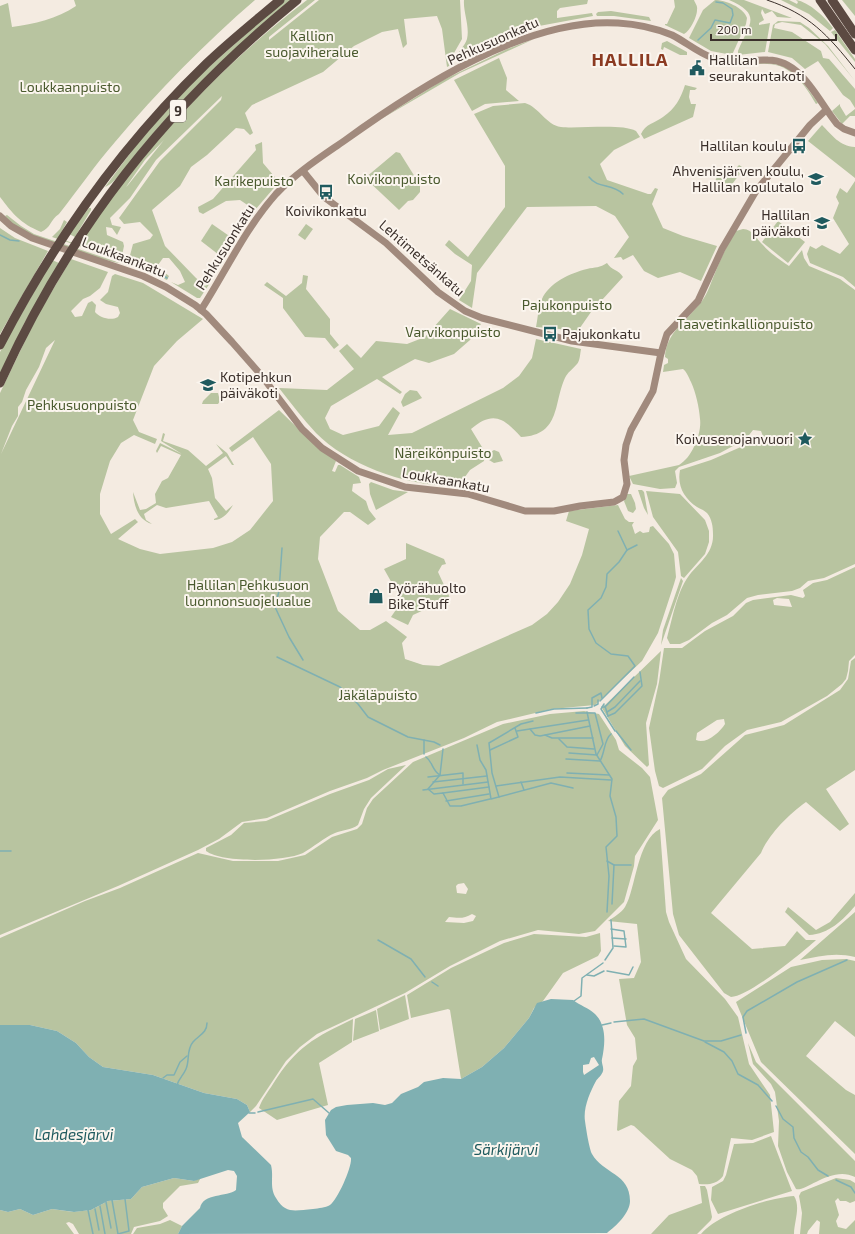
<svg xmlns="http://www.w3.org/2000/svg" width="855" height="1234" viewBox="0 0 855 1234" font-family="'Exo 2',sans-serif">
	<rect width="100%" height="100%" fill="#f4ebe1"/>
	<!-- green -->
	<g fill="#b8c4a0" fill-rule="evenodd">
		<path d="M74,0H255C205,43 158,91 115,142C95,165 78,190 59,214C50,220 51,228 41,232C20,223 13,214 0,197V6L8,3L12,27C34,24 57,19 76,6Z"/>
		<path d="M284,0H292C238,45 186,92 142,147C133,157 117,183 105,187L143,136L199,76Z"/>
		<path d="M307,0H315L269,37V40L319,0H460L462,39L454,53L451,65L447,67L442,29L437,16L404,19L407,44L403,48L398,29L382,32L354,46L323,72L252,105L245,113L253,133L250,135L244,129L236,128L207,155L191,167L180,186L152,210L165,246L196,278L206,286L208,282L210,283L200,298H197L171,282L178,285L185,282L180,271L169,258H163L158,265L161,270L169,276L167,280L128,263L133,244L150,239L153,235L140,222L124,224L119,218L160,161L221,100L222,96L156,160L130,198L110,218L112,225L121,227L117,235L112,228L106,227L107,235L123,242L124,246L121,260L52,237L60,229L64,220L67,222L58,238L79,245C140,151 218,68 307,0ZM164,140L128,185L126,187L145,160Z"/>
		<path d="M464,0H588L587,4L560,8L557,11V18L592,13L593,16L539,26L458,61L456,58C458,51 465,46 467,39C470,26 463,12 464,0Z"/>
		<path d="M674,0H694C695,3 698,6 697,10C697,17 690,31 684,34L665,25V24H667L675,7Z"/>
		<path d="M715,0C725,0 743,7 747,18L746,24L732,55L711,51L689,38L703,10Z"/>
		<path d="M729,0H744L792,18L777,17L772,11L765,14L762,9L761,13L764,20L759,23V25L770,23L765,52L738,55V51C749,24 763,15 729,0Z"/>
		<path d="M781,0H789L797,4L798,2L796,0C809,2 825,17 833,28L830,31L809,14Z"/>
		<polygon points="842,0 855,0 855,16"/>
		<polygon points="611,11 649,17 651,21 614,16 597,16 596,14 598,12"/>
		<polygon points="778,21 800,22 809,28 828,46 855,81 825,44 801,25 782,22 775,24 774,28 792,32 821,51 823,58 829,59 855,89 855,108 850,100 843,95 818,61 805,69 792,58 768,52 773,25"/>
		<polygon points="835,30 855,59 855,62 831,32"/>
		<polygon points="534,39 460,73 376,122 443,80 507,49"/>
		<polygon points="667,41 687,52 687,55 680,55 664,47 663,50 661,49 662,43"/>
		<polygon points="499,58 507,78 506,90 519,101 485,104 472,111 454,80"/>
		<path d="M763,62L784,66L799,77L818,103L816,104C805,85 791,64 767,64C756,63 746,66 735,66V65Z"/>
		<path d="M685,85L697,88L695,90H690L689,97L691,104H696L693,117L644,139L641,134C645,124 655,123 663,117C675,109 681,98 685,85Z"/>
		<path d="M525,103C539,107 546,125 561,127C579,129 622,123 636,131L640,137L614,150L600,164L607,180L648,194H651L655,188L658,189L652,204L663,228L683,236L717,246L701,281L680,272L658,278L644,271L633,255L623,260L621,257L614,258L629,237L615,216L596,206L527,207L477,273L472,308L459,300L471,281L472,265L455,254L445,245L449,240L468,257L505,207V166L474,114L493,106Z"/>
		<polygon points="840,104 840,106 846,116 855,109 855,116 850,116 842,124 832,111"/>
		<path d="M822,125C832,135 839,146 855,147V178L808,141Z"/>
		<polygon points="262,142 263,163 279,182 255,210 240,200 226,201 203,214 199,212 198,207 213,199 256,150 255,145"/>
		<polygon points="396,152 400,153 420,185 420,192 413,200 408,201 399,210 365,178"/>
		<polygon points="739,165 742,167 742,171 730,187 714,183 717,177 726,179"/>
		<polygon points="855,181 855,287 843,277 810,263 807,254 810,246 816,249 822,245 840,254 849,244 833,218 839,203 836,197 840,188 847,193"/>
		<polygon points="89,208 91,208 91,210 75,237 69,234"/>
		<path d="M7,215L21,226L34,234L120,263C114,264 45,241 35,237C25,232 12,225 5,216Z"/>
		<polygon points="778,221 805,242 788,263 762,242"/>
		<polygon points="212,224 235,240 223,258 201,241"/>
		<polygon points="306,224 313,229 305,240 298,235"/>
		<polygon points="0,228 15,238 48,251 0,334"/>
		<path d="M743,229C753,229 756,239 763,245C770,253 780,260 789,266L802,250L804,258L809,266L840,279L855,290V564L824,578L808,581L800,588L792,591L758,595L747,598L727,615L712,623L689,640L680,644H670L667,638C672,620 677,592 688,577C698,563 714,554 713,534C713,527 712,519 707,513C704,510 700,509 697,507C684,498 677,486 680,470L711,460L750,443L762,442L764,439L761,431L753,430L746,439L720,453L679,467L675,471L677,483L675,488L660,489L633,484L629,476L679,465C692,458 702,433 700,419C699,407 696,393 691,382C689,378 687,372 683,369L663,372L664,365L668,363V359L665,357C666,332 688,320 702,301C708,293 711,282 715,273C721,258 727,245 736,231Z"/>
		<path d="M71,259L108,272L100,288L90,296L83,299L71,311L75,317L82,316L88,303L92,301L96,305L95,312C100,318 111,321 118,317L120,313L118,307L106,304L100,300L108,292L112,276L115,274L143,283L203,319L177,341L154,366L133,420L139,432L157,439L155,444L134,435L121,443L110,461L100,494V514L111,534L135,519L138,522L118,539L140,549L160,554L213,548L232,542L250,530L273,501L271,464L253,437L232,452L229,448L279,410L314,444L336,461L332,471L335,472L338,465H340L359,477L361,483L353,484L352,491L366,501L369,510L376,519L368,525L350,512H344L320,537L318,559L338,611L360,630H370L386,621L407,637L402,643L405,659L423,665L439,666L532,625L547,614L558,602L570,584L582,555L589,529L566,521L569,511L618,505L625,519L629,522H634L632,525L635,534L640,531L643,533L649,532L650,527L653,526L669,544L674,554L676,577L674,584L658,633L642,661L595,705L552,709L497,722L464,738L383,770L367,778L330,791L267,818L242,822L219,839L198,850L118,886L0,935V393L36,318ZM55,340L1,454L12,426L18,416V407L22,402L26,390L39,367L46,348Z"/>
		<polygon points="52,260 59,263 25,322 0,374 0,352"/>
		<path d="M607,263C611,270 619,270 623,277L591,312L575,335L560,329L536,327C538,318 538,307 542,299C549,283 570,273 587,269C595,267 600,268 607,263Z"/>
		<polygon points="303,275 308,276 306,289 330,319 330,334 339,345 334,349 325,338 305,337 283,308 283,298 264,285 267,282 286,296 302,283"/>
		<path d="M450,309L481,324L470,340L454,354L429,363L415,359L382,377L402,392L400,394L377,379L331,406L325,418L330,429L343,435L379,426L393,407L400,413L388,435L412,433L503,388L519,376L532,358L536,339L581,349C580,354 580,361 577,364C574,368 569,371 566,376C553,401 562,435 521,437C504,418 493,410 471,429L485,452L484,461L470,470L459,485C414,489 348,466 316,433C303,419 291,403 279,388L327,390L354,369L339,351L347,344L361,358L376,341L407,344L425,337Z"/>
		<polygon points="410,390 417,391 422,398 403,407 401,402 405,394"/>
		<polygon points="211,393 218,393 220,401 218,404 202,404 203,401"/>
		<path d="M163,433L165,434L163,441L188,450L206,466L223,453L216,444L227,453L234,465H232L226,456L208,469L212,478L215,498L226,511L233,505C229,512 223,520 214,520V519L218,517L209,501L166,508L157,505L144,514L146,520L152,524C138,520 134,506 133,492L140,510L146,509L156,503L155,494L162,481L168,478L181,455L161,446L157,453L156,451L160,443L182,454L161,441Z"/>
		<polygon points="494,450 499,452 503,461 494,463 489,460 489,453"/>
		<polygon points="371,482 393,490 408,492 376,510 370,494 369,484"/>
		<polygon points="638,490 642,490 644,492 648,515 644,508"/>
		<polygon points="646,491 680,494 705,520 709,531 709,542 705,554 684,578 681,576 678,552 653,517"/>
		<polygon points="627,494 631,494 635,503 636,509 633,513 628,511 624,501"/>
		<polygon points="406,543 444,559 446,564 442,565 438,572 450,598 413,615 408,625 391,617 402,601 384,569 406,559"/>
		<path d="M855,567V655L849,661L848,671L846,679L842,684L827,696L781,722L747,730L725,746L702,769L663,788L659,786L655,771L649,728L659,682L664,648H682L705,631L733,616L746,603L753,600L791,595L803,598L805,596L803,590L813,583L827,580ZM777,598L789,599L792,607L774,605L773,600ZM724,719L725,724C720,732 706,745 696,740L697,733L717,720Z"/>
		<polygon points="681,578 683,581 661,645 663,630"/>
		<polygon points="661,651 657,684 646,723 649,765 647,767 625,746 602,708"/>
		<path d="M855,658V770L826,789L849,824L840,831L806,802C789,814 769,834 761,853L711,913L752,949L785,946L797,931L806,940H816C802,953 748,997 731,997L724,993L679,935L673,914L662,798L668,790L701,774L745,735L784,725L840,690L848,679L851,661Z"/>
		<path d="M584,711L599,714L616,740L619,750L642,768L650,777L658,820L635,856L634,866L624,902L595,931L579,934L538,930L500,941L450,966L405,993L317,1034L300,1047L286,1061L256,1106L250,1112L247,1105L237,1099L204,1093L153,1075L103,1067L89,1057L76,1043L57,1031L30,1025H0V938L85,901L120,888L198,853L233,861H278L305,855L332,837L357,829L362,824L367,808L373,799L413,762L503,724L550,714ZM464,883L468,889L466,894L457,893L456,886L458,884ZM472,914L476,916L473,921L464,923L445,922L449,917C458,918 464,919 472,914Z"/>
		<path d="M406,765L371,798L364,809L358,825C351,830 342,830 335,833C323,838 314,847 303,853C284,862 222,863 206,851V848L231,835L244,823L266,821L330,794L369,780L388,769Z"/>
		<path d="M660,829L666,912L669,922L686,959L725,999L738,1017L749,1064L770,1095L774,1132L752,1140L731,1138L723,1176C717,1184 709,1185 699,1184L697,1176L692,1170L670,1159L634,1126L631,1125L618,1131L617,1130L619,1101L631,1086L633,1066L637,1059L635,1038L627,1025L619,979L634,978L641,962L637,924L608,921C614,917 621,913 625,907C636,888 637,840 660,829Z"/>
		<path d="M855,893V906C843,920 829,934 809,935L785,912L788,907L816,930L830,922Z"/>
		<path d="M855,912V957C836,952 819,956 800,960Z"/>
		<polygon points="600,933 601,951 598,956 563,973 543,1001 534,1008 529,1018 504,1048 482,1067 461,1079 450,1010 448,1009 411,1018 407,995 451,968 504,943 534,934 586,937"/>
		<polygon points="846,959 855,961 855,1037 835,1021 806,1056 846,1090 855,1095 855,1154 761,1062 736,1002 791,967 822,960"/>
		<polygon points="405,995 409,1019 380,1030 377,1009"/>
		<polygon points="376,1010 379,1031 353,1041 355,1019"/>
		<path d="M353,1019L352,1042L319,1063L328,1105L277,1120L259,1108C262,1099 268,1092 273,1084C297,1046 314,1038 353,1019Z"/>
		<path d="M748,1043L756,1062L855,1161V1177C832,1165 806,1192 796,1189L787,1172L778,1146L779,1121L775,1092L771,1084L753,1064Z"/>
		<polygon points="771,1136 792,1191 718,1214 711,1200 712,1187 723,1181 726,1175 734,1144 753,1143"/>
		<polygon points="201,1177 198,1183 180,1186 163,1203 163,1208 168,1216 160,1221 134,1227 131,1234 79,1234 73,1224 69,1222 66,1223 74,1234 0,1234 0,1210 8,1212 20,1209 33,1215 52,1209 73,1212 91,1210 108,1201 131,1199 142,1187 174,1178 194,1181"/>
		<polygon points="836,1178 850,1180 855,1183 855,1201 850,1203 846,1201 840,1201 838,1198 835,1201 839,1215 836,1221 838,1227 846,1229 855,1220 855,1234 819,1234 820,1222 817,1220 808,1231 807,1234 800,1234 802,1213 799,1196 801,1192"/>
		<polygon points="700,1186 705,1186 707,1190 712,1217 711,1220 697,1234 651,1234 669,1215 702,1203"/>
		<path d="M794,1196C801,1207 794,1222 794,1234H701C718,1214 768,1198 794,1196Z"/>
		<polygon points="170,1220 182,1226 178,1234 133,1234 137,1228 160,1224"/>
	</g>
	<!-- water -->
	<path fill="#7fb0b2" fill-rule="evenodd" d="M551,999L573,1000C579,1005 589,1008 595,1014C607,1026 605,1044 602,1059C601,1063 604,1067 603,1071C602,1075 598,1078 596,1081C590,1092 583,1108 585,1121C586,1128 589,1148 592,1154C603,1174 630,1173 630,1201C630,1213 616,1226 607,1233L178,1234L182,1226L200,1208C203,1193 227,1197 236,1190L237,1176L234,1171L228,1170L194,1181L174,1178L142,1187L131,1199L108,1201L91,1210L74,1212L52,1209L33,1215L20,1209L8,1212L0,1210V1025H30L57,1031L76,1043L89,1057L103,1067L153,1075L204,1093L237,1099L247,1105L250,1112L238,1123L242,1137L271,1165C274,1177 269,1187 276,1198C286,1215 296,1210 313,1209C319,1208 325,1208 330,1205C338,1199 352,1167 351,1158L348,1155L336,1151L326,1135L325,1120L331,1110L336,1107L347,1105L373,1103L385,1105L392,1103L401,1094L418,1087L424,1082L443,1078L461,1079L482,1067L504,1048L529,1018L537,1003ZM594,1057L599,1065L584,1075L583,1072V1065L589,1064L591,1058Z"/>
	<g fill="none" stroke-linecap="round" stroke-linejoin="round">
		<!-- stream -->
		<g stroke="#7fb0b2" stroke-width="1.5">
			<polyline points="698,40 711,28 715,20 730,23 733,15 732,9 723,3 716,2"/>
			<path d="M589,177C598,189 612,183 623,194"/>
			<polyline points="0,235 10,240 19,241"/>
			<polyline points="101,252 119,257"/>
			<polyline points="131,262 154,270 167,278"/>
			<polyline points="282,548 279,591 275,607 289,637 303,660"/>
			<polyline points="627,550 637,545"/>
			<polyline points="277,657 340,687 358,704 368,717 408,737 434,742 440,745"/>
			<polyline points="600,701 635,666 628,656 611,654 596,643 589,629 588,610 601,598 606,587 607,574 619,562 627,550 618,531"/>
			<polyline points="604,704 601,709 615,731"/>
			<polyline points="594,706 598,704 598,700"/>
			<polyline points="605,706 608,716"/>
			<polyline points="602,707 605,707 634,677"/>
			<polyline points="587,708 592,707 592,698 601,693 602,698"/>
			<polyline points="587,712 596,754 612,779 610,796 616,817 617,836 606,847 609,876 607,912"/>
			<polyline points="607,712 615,707 640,681"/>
			<polyline points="536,713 554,709 587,708"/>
			<polyline points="608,716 615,713 642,686 640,672"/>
			<polyline points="530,729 535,735 540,736 590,726"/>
			<polyline points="517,731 588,720"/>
			<polyline points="616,731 631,750"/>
			<polyline points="545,735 552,738 593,738"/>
			<polyline points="559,739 567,747 594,749"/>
			<polyline points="424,740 424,754"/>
			<polyline points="477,745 480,760 486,770 491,799 551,783 573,788"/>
			<polyline points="443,749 440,775 428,789 434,794 443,793 450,806 461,806 490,799"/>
			<polyline points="490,750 518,737 515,728"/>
			<polyline points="569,753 597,755 603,744 595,713 576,713"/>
			<path d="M426,757C433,762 432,771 440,775"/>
			<path d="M566,759L600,761C605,753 604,739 611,734"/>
			<polyline points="567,773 609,775"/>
			<polyline points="428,777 463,773 463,784"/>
			<polyline points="433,782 487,776"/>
			<polyline points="521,782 524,790"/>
			<polyline points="496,786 560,777 611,780"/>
			<polyline points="423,790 488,782"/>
			<polyline points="443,793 489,787"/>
			<polyline points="499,797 492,773 489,743 521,724 533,721"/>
			<polyline points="446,801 489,794"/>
			<polyline points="0,851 11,851"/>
			<polyline points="607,861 614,865 612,904"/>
			<polyline points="614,865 631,865"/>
			<polyline points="611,929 624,931 626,947 614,946"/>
			<polyline points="612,938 626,939"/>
			<polyline points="378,940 411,959 425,977"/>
			<polyline points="605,960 613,948 611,920"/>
			<polyline points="607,971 629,975 633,967"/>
			<polyline points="587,975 594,976 604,971"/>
			<polyline points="432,982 438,986"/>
			<polyline points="574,1001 581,996 582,978 603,963"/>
			<polyline points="614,1022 644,1019 704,1041 721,1041 741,1035"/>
			<polyline points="602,1025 611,1023"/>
			<polyline points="746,1033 743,1017 747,1011 797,982 847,960"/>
			<polyline points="705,1042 724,1052 732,1061 738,1074 758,1085 772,1101"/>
			<polyline points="163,1078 167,1075 174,1075 180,1062 187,1056"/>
			<path d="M177,1085C179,1078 183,1076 186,1069C190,1060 186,1050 193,1042C199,1035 207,1033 207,1023"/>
			<polyline points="776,1106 783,1119 793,1127 794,1138 801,1152 808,1157 818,1170 828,1176"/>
			<polyline points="258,1112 313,1099 329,1113"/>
			<polyline points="249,1113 255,1113"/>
			<polyline points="836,1180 851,1187 855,1193"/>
			<polyline points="112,1200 118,1234"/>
			<polyline points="106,1202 111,1228"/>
			<polyline points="100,1206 105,1234"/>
			<polyline points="95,1209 99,1230"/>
			<polyline points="88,1210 93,1234"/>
			<polyline points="118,1234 129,1231 125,1199"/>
		</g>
		<!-- secondary -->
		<g stroke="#a18a7d" stroke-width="7">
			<polyline points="303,171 324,197 386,243 438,292 465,311 482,318 572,341 661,353"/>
			<polyline points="0,216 11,226 32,238 143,276 166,287 195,305 206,314 232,342 261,375 302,429 322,448 358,471 405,487 468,494 525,511 554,511 580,506 614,502 623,497 627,484 624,460 626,445 631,430 653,391 661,353 667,334 698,301 722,249 756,191 810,125 826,110"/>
			<path d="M201,310C226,271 245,229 276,194C296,173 321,157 344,141C416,89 526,17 618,23C636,24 655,28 672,35C686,42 698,53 713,58C732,64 749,59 768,60C802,60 818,101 837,124L844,129L855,133"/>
		</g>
		<!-- highway -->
		<g stroke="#5c4a42" stroke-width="9">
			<polyline points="820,0 855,50"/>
			<polyline points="832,0 855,34"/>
			<path d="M0,345C54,241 122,145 207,63C230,41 255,21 280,0"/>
			<path d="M0,383C70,228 166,107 297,0"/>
		</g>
		<!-- tram -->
		<path stroke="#3b302b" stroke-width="1" d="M767,0C809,14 828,35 855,69"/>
	</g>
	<!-- icons -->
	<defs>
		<g id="civic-bare" transform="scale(1.2)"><path d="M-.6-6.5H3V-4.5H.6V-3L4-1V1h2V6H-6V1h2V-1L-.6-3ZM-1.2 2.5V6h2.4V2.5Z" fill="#1f5a5e" stroke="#fbf5ee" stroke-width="2.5" paint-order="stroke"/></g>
		<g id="bus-bare" transform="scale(1.2)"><path d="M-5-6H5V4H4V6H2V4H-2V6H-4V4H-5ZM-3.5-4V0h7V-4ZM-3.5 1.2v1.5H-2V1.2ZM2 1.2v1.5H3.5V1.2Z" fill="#1f5a5e" stroke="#fbf5ee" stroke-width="2.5" paint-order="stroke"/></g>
		<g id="school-bare" transform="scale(1.2)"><path d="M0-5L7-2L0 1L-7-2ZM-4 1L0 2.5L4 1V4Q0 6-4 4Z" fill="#1f5a5e" stroke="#fbf5ee" stroke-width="2.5" paint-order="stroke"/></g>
		<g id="sight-bare" transform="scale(1.2)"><path d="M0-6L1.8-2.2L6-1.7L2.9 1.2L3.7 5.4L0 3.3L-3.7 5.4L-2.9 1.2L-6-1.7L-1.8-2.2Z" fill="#1f5a5e" stroke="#fbf5ee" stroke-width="2.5" paint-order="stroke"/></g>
		<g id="shop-bare" transform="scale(1.2)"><path d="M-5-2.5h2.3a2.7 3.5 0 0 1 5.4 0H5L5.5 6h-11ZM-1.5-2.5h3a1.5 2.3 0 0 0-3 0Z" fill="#1f5a5e" stroke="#fbf5ee" stroke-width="2.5" paint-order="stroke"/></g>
	</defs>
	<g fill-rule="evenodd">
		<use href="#civic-bare" x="697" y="68"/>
		<use href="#bus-bare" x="799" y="146"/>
		<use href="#school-bare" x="816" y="179"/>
		<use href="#bus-bare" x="326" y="192"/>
		<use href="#school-bare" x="822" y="223"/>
		<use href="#bus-bare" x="550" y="334"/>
		<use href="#school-bare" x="208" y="385"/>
		<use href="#sight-bare" x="805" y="439"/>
		<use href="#shop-bare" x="376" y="596"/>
	</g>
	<g text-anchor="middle" stroke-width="4" stroke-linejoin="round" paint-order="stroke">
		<!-- shield labels -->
		<rect fill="#fbf5ee" stroke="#756b66" stroke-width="1" x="170" y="100" width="16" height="22" rx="3"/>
		<g font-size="13" font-weight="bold" fill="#3b302b">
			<text x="178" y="116">9</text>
		</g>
		<!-- park labels -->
		<g font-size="14" fill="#4a5a2e" stroke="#fbf5ee">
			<text x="312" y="41">Kallion<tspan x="312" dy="16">suojaviheralue</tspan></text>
			<text x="70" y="92">Loukkaanpuisto</text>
			<text x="394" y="184">Koivikonpuisto</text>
			<text x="254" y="186">Karikepuisto</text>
			<text x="567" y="310">Pajukonpuisto</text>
			<text x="745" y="329">Taavetinkallionpuisto</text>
			<text x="453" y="337">Varvikonpuisto</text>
			<text x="82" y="410">Pehkusuonpuisto</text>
			<text x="443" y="458">Näreikönpuisto</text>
			<text x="248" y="590">Hallilan Pehkusuon<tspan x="248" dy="16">luonnonsuojelualue</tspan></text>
			<text x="378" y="700">Jäkäläpuisto</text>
		</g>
		<!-- street labels -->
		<g font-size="14" fill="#3b302b" stroke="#fbf5ee">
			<text transform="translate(493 41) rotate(-24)" y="5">Pehkusuonkatu</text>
			<text transform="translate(225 247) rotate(-58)" y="5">Pehkusuonkatu</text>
			<text transform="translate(124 257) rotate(21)" y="5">Loukkaankatu</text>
			<text transform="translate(422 258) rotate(41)" y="5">Lehtimetsänkatu</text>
			<text transform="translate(446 480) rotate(10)" y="5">Loukkaankatu</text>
		</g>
		<!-- poi labels -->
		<g font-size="14" fill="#3b302b" stroke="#fbf5ee" text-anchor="start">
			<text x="709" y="65">Hallilan<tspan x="709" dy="16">seurakuntakoti</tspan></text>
			<text x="787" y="151" text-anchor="end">Hallilan koulu</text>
			<text x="804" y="176" text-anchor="end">Ahvenisjärven koulu,<tspan x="804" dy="16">Hallilan koulutalo</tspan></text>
			<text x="326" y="216" text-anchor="middle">Koivikonkatu</text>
			<text x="810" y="220" text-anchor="end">Hallilan<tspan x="810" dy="16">päiväkoti</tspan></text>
			<text x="562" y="339">Pajukonkatu</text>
			<text x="220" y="382">Kotipehkun<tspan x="220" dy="16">päiväkoti</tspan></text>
			<text x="793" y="444" text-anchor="end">Koivusenojanvuori</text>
			<text x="388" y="593">Pyörähuolto<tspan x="388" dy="16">Bike Stuff</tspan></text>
		</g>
		<!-- water labels -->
		<g font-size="15" font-style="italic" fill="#1f5a5e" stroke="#fbf5ee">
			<text x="74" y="1140">Lahdesjärvi</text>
			<text x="506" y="1155">Särkijärvi</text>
		</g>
		<!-- district labels -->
		<g font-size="18" font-weight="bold" letter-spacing="1" fill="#8c3b22" stroke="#fbf5ee">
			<text x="630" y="66">HALLILA</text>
		</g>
	</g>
	<!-- scale -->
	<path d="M711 34v6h125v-6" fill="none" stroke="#3b302b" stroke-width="2"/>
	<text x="717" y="34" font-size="12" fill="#3b302b" stroke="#fbf5ee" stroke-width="3" paint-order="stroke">200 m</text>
</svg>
